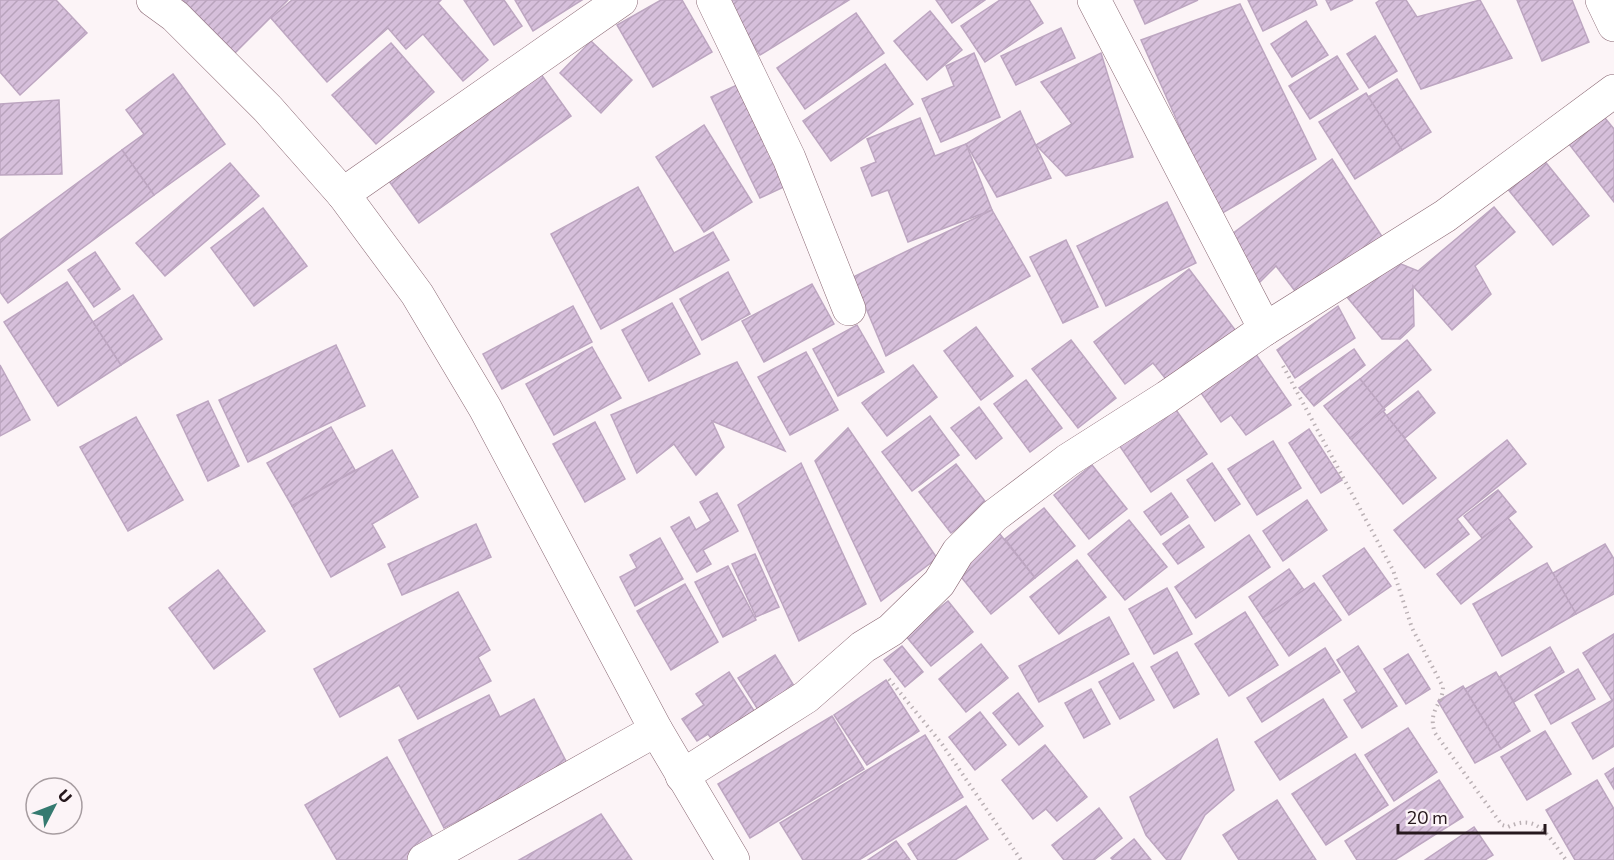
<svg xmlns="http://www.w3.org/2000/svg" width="1614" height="860" viewBox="0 0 1614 860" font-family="Commissioner,sans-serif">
	<defs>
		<pattern id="building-hatch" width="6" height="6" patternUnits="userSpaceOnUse" patternTransform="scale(1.5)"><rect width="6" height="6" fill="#d6bfdb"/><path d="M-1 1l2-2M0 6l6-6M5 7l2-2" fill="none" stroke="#b8a3bc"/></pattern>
	</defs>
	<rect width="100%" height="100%" fill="#fcf4f7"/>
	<!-- building -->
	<g fill="url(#building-hatch)" stroke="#bda6c1" stroke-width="1.5">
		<polygon points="0,0 56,0 87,33 20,95 0,72"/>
		<polygon points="183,0 288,0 235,53"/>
		<polygon points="292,0 441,0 438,3 488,60 463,81 423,34 406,49 388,28 327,82 271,18"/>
		<polygon points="464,0 504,0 522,26 494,45"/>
		<polygon points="515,0 582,0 533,31"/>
		<polygon points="661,0 682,0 712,52 653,87 617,25"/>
		<polygon points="725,0 849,0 760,55"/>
		<polygon points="936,0 985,0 952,23"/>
		<polygon points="1000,0 1029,0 1043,23 985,62 961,26"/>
		<polygon points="1134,0 1198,0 1145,24"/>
		<polygon points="1248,0 1315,0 1317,5 1263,31"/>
		<polygon points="1326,0 1353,0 1331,10"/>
		<polygon points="1380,0 1406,0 1417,17 1480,0 1512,58 1421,89 1376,3"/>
		<polygon points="1517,0 1572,0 1589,42 1542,61"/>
		<polygon points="1240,4 1316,159 1219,215 1141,40"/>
		<polygon points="930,11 962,50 927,80 894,41"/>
		<polygon points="856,13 884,53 805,109 777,68"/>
		<polygon points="1306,21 1328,55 1292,77 1271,44"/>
		<polygon points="1061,28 1075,58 1016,85 1001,56"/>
		<polygon points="1375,36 1397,71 1369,88 1347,54"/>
		<polygon points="591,41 632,80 601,113 560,73"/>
		<polygon points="391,43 434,92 376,144 332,95"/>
		<polygon points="974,53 1000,117 941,142 922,99 954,86 946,66"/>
		<polygon points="1101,53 1133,157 1066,176 1036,145 1072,124 1041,82"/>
		<polygon points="1337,56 1358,89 1310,119 1289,86"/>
		<polygon points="885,64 913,104 831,161 803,121"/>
		<polygon points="538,70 571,116 419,223 386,177"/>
		<polygon points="173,74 225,144 154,195 122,150 144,134 126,110"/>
		<polygon points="1397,79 1431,132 1402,150 1368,97"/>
		<polygon points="737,85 786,186 760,198 711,97"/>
		<polygon points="1366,93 1402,150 1355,179 1319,122"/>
		<polygon points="59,100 62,174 0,175 0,104"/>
		<polygon points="1020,111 1051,178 997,197 966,144"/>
		<polygon points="1600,112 1614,129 1614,202 1565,139"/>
		<polygon points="920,118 935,156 966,144 992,210 908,242 888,190 872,196 861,168 876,162 867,139"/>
		<polygon points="704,125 752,202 704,232 656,157"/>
		<polygon points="122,150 154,195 8,303 0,292 0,240"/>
		<polygon points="1332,159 1383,238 1301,299 1276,266 1255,287 1232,234"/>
		<polygon points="1543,159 1589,216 1553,245 1507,188"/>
		<polygon points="230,163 259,196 165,276 136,243"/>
		<polygon points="638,187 674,253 713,232 729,260 601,329 551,234"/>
		<polygon points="1167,202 1196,263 1106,306 1077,246"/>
		<polygon points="1494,207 1515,232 1475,266 1491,294 1452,330 1413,286 1414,326 1400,339 1382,339 1347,297 1389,259 1418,271"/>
		<polygon points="263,208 307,266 254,306 211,248"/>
		<polygon points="992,210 1030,276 886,356 853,277"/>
		<polygon points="1066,240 1098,307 1063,323 1030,257"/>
		<polygon points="95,252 120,289 94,307 68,270"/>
		<polygon points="1189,269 1236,331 1169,383 1153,363 1125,384 1094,342"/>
		<polygon points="728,272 750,314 702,340 680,299"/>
		<polygon points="67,282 121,365 58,406 4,322"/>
		<polygon points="812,284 834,324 764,362 742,321"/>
		<polygon points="133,295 162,339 121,365 93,322"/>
		<polygon points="672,303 700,354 649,381 622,330"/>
		<polygon points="573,306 592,342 502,389 483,354"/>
		<polygon points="1338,306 1355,338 1295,378 1277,350"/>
		<polygon points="857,325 884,372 838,396 813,349"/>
		<polygon points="976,327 1013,376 981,400 944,351"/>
		<polygon points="1071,340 1116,398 1078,428 1032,369"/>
		<polygon points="1407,340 1431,370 1383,409 1360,379"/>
		<polygon points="336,345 365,406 248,462 219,400"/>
		<polygon points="592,347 621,398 554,435 526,384"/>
		<polygon points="1354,349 1365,365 1314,406 1299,388"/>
		<polygon points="1253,350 1291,405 1246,435 1231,415 1221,422 1197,387"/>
		<polygon points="806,352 838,410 790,435 758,377"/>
		<polygon points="737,362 785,451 712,421 724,447 696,475 674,444 637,473 611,415"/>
		<polygon points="0,365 30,420 0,436"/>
		<polygon points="913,365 937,397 887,436 862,403"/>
		<polygon points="1360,379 1385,410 1350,438 1324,406"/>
		<polygon points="1026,380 1062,428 1030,452 994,404"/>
		<polygon points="1418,391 1435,413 1405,438 1386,416"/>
		<polygon points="208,401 239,466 208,481 177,415"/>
		<polygon points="979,407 1002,438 976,459 951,428"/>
		<polygon points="1174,407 1207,454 1151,492 1119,445"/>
		<polygon points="1383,411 1436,478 1403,504 1350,438"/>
		<polygon points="930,416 959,455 912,491 882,452"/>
		<polygon points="136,417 183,500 128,531 80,447"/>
		<polygon points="595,422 625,479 585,502 553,444"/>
		<polygon points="331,427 355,470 292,506 267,463"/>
		<polygon points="848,428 937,558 881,601 815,461"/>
		<polygon points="1309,429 1342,480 1321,493 1289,443"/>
		<polygon points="1507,440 1526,464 1457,519 1469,534 1425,568 1394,530"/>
		<polygon points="1273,441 1301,488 1257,515 1228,469"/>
		<polygon points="392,450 418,497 372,524 385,547 331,577 292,506"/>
		<polygon points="801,463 866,604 799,641 738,505"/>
		<polygon points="1212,463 1240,504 1215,521 1187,480"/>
		<polygon points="956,464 988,505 951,533 919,492"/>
		<polygon points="1092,465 1127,509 1089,539 1054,495"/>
		<polygon points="1498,490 1516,512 1482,538 1464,516"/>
		<polygon points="717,493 738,531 703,550 711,564 697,572 671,527 689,517 696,530 711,521 700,502"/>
		<polygon points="1171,493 1188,517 1161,535 1144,512"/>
		<polygon points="1307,500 1327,530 1283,561 1263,531"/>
		<polygon points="1044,508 1075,546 1035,578 1005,539"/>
		<polygon points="1508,518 1532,547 1461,604 1437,574"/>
		<polygon points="1129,520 1167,567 1125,600 1088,554"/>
		<polygon points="476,524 491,557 402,595 388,564"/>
		<polygon points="1189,525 1204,547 1178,564 1163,544"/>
		<polygon points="999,533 1035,578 991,614 954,568"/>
		<polygon points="1249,535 1270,567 1196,618 1175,587"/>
		<polygon points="660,538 683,579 635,606 620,577 637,568 630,555"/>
		<polygon points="1605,544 1614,559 1614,594 1576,614 1553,573"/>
		<polygon points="1364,548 1391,586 1349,615 1323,576"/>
		<polygon points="755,554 779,607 756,617 732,564"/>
		<polygon points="1077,560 1106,597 1059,634 1030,597"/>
		<polygon points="1547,563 1576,614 1502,656 1473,604"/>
		<polygon points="728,566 756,620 723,637 695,582"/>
		<polygon points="1289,569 1304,590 1263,618 1249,597"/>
		<polygon points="218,570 265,631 214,669 169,608"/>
		<polygon points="1314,583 1341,620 1289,656 1263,618"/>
		<polygon points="685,584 718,642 671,670 637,611"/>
		<polygon points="1167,588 1192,634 1154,654 1129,609"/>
		<polygon points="458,592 490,650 478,657 491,681 418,719 399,685 340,717 314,669"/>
		<polygon points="948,601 973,632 931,666 905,635"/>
		<polygon points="1245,612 1278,665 1229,696 1195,644"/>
		<polygon points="1109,617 1129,654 1039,702 1019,666"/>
		<polygon points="1614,634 1614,699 1612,700 1583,653"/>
		<polygon points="981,644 1008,678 966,712 939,679"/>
		<polygon points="902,646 923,672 905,687 884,660"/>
		<polygon points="1358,646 1397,706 1362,728 1344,700 1357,692 1337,660"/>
		<polygon points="1550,647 1564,672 1514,702 1499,677"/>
		<polygon points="1325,648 1340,672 1262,722 1247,698"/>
		<polygon points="1177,652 1199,694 1174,708 1151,667"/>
		<polygon points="1408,654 1430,689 1406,704 1384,669"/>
		<polygon points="775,655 799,694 762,716 738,678"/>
		<polygon points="1133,663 1154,700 1120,719 1099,682"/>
		<polygon points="1578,669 1595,699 1551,724 1535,695"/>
		<polygon points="729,672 760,720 718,748 708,734 697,741 682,719 704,705 696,694"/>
		<polygon points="1496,672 1530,731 1501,749 1465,689"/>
		<polygon points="886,680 919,731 867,765 834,715"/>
		<polygon points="1463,686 1501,749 1475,763 1438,701"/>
		<polygon points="1091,689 1110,724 1084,738 1065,703"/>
		<polygon points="1018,693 1043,726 1019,745 993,713"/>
		<polygon points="489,695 500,717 534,699 568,765 444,828 399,740"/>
		<polygon points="1323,699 1347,737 1280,780 1255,742"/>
		<polygon points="1614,699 1614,746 1593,759 1572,723"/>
		<polygon points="980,712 1006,745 975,770 949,737"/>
		<polygon points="832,716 864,769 750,838 718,784"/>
		<polygon points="1408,728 1437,772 1394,801 1365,755"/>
		<polygon points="1545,731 1571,774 1527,800 1501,757"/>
		<polygon points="925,735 963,797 859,860 803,860 780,823"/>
		<polygon points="1217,739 1234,790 1205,815 1180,860 1167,860 1146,835 1130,797"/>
		<polygon points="1045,745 1087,797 1057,821 1046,809 1033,819 1002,780"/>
		<polygon points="1355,754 1388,805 1326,845 1292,794"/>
		<polygon points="387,757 438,846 413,860 337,860 305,805"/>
		<polygon points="1614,768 1614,789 1605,774"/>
		<polygon points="1439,780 1463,817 1395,860 1357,860 1345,841"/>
		<polygon points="1597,780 1614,809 1614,860 1575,860 1546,810"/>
		<polygon points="1277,800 1316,860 1239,860 1223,835"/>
		<polygon points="966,806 988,839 955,860 918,860 908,844"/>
		<polygon points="1099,808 1122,838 1094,860 1064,860 1052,845"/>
		<polygon points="601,814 632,860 519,860"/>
		<polygon points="1474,827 1493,855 1485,860 1425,860"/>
		<polygon points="1134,839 1151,860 1113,860 1111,858"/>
		<polygon points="896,841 910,860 868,860"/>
	</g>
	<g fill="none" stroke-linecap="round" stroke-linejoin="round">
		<!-- street casing -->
		<g stroke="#8a6874" stroke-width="34">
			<g id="street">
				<polyline points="153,0 175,16 268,109 343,194 417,294 485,408 656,730 733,860"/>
				<polyline points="713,0 789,158 849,309"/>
				<polyline points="1094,0 1265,329"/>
				<polyline points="1602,0 1614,25"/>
				<polyline points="343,194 621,0"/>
				<polyline points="682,776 806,697 863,647 891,630 939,583 958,552 994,516 1068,460 1167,397 1265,329 1445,216 1614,91"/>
				<polyline points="424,860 656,730"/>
			</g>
		</g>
		<!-- path -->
		<g stroke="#bbb1b5" stroke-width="4" stroke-dasharray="1.5 4.5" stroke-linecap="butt">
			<path d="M1283,366L1393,570L1412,628L1443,687C1443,705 1427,710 1435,733L1502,825L1508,827C1539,812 1549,838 1566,860"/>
			<polyline points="889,679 942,744 1021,860"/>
		</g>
		<!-- street -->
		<use href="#street" stroke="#fff" stroke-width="33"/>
	</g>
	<!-- north arrow -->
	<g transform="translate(54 806) rotate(48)"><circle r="28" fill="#fcf4f7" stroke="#a69ca0" stroke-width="1.5"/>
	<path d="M0-4.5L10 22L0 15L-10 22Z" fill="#357a70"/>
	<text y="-9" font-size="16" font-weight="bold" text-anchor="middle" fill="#26181d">U</text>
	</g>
	<!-- scale -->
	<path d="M1398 824v9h147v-9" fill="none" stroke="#26181d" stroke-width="3"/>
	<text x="1407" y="824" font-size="18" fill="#26181d" stroke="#fcf4f7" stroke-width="4.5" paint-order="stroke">20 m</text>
</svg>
